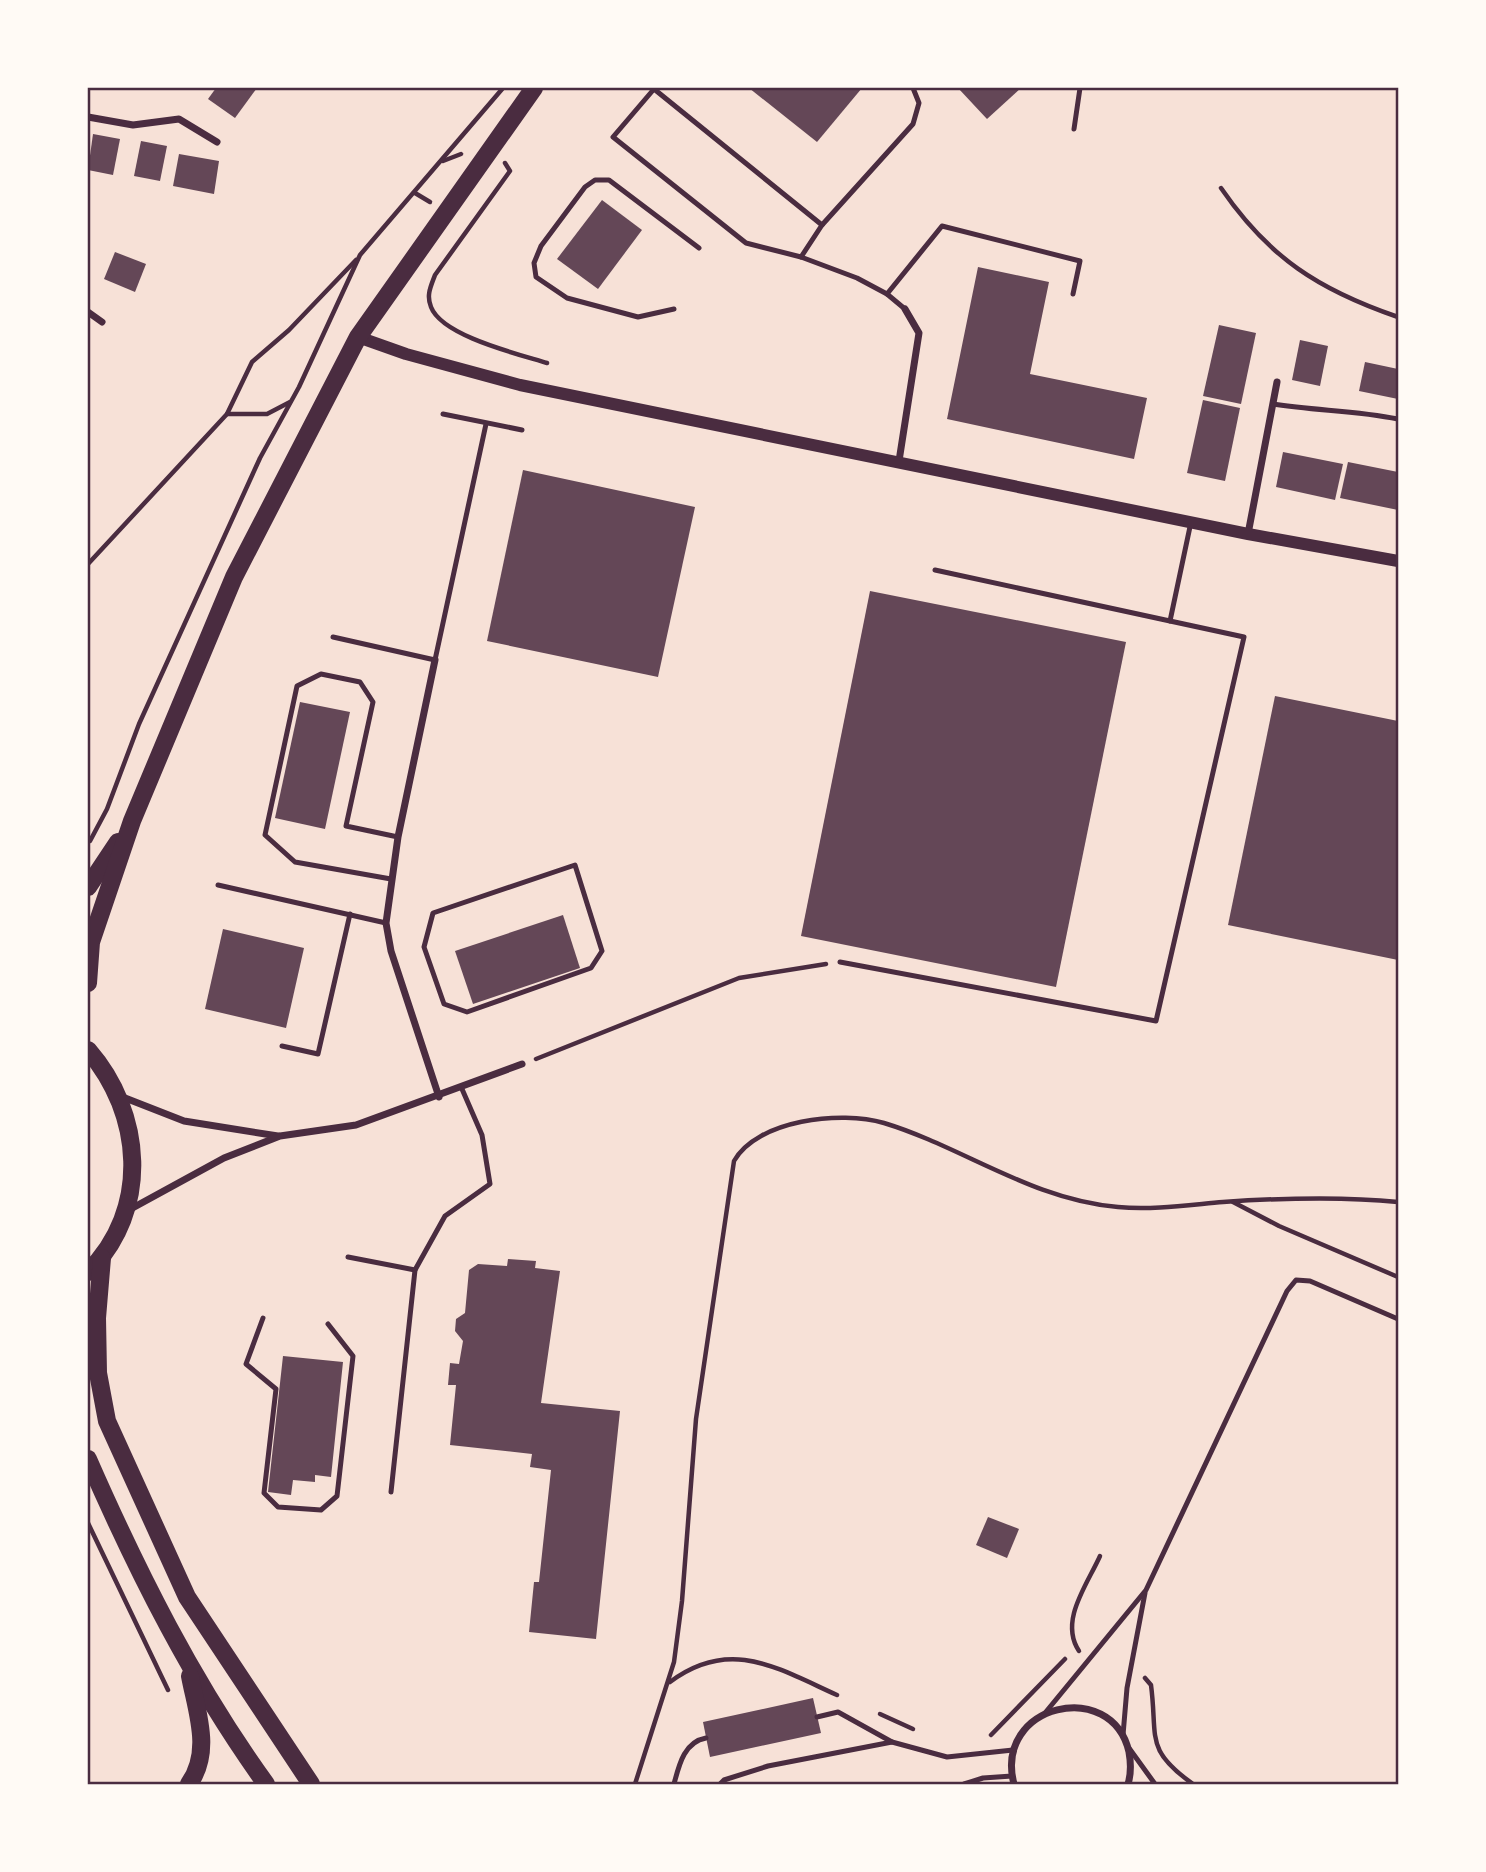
<svg xmlns="http://www.w3.org/2000/svg" width="1486" height="1872" viewBox="0 0 1486 1872" font-family="'Nunito Sans',sans-serif">
	<rect width="100%" height="100%" fill="#f7e1d7"/>
	<!-- building -->
	<g fill="#644757">
		<polygon points="216,88 257,88 235,118 208,99"/>
		<polygon points="749,88 862,88 817,142"/>
		<polygon points="958,88 1021,88 987,119"/>
		<polygon points="93,134 120,139 113,175 88,170"/>
		<polygon points="141,141 167,146 160,181 134,176"/>
		<polygon points="179,154 219,161 214,194 173,186"/>
		<polygon points="602,200 642,230 598,289 557,259"/>
		<polygon points="115,252 146,264 135,292 104,279"/>
		<polygon points="978,267 1049,282 1030,374 1147,398 1134,459 947,419"/>
		<polygon points="1219,325 1256,333 1241,404 1203,396"/>
		<polygon points="1300,340 1328,346 1320,386 1292,380"/>
		<polygon points="1365,362 1398,369 1398,399 1359,391"/>
		<polygon points="1203,400 1240,408 1225,481 1187,473"/>
		<polygon points="1283,452 1343,464 1335,500 1276,487"/>
		<polygon points="1348,462 1398,472 1398,510 1340,498"/>
		<polygon points="523,470 695,507 658,677 487,641"/>
		<polygon points="870,591 1126,642 1056,987 801,936"/>
		<polygon points="1275,696 1398,721 1398,960 1228,925"/>
		<polygon points="300,702 350,712 325,829 275,818"/>
		<polygon points="563,915 580,968 473,1004 455,951"/>
		<polygon points="223,929 304,948 286,1028 205,1009"/>
		<polygon points="508,1259 536,1261 535,1268 560,1271 541,1403 620,1411 596,1639 529,1632 534,1582 539,1582 551,1470 530,1467 532,1454 450,1445 456,1385 448,1385 450,1363 459,1364 463,1341 455,1331 456,1319 465,1313 469,1270 478,1264 507,1266"/>
		<polygon points="283,1356 343,1362 331,1477 315,1475 315,1482 293,1480 291,1495 268,1492"/>
		<polygon points="988,1517 1019,1529 1007,1558 976,1545"/>
		<polygon points="813,1698 821,1733 710,1757 703,1722"/>
	</g>
	<g fill="none" stroke-linecap="round" stroke-linejoin="round">
		<!-- path -->
		<g stroke="#4a2c40" stroke-width="4.5">
			<polyline points="443,161 461,154"/>
			<path d="M505,163L510,171L435,275C431,286 426,295 431,307C442,336 518,354 547,363"/>
			<path d="M1221,188C1269,258 1319,290 1398,317"/>
			<polyline points="415,193 430,202"/>
			<polyline points="227,414 267,414 290,402"/>
			<polyline points="88,564 227,414 252,362 289,330 356,260"/>
			<polyline points="90,841 107,809 139,724 260,458 299,387 360,255 503,88"/>
			<polyline points="536,1059 739,978 826,964"/>
			<polyline points="1233,1202 1279,1226 1398,1277"/>
			<polyline points="88,1523 168,1690"/>
			<path d="M1079,1651C1059,1621 1087,1585 1100,1556"/>
			<path d="M1145,1678L1151,1685C1158,1738 1144,1749 1193,1784"/>
			<path d="M670,1682C730,1637 777,1668 837,1695"/>
			<polyline points="880,1714 913,1729"/>
			<polyline points="991,1735 1065,1659"/>
			<path d="M635,1784L674,1662L682,1601L696,1419L734,1161C757,1120 841,1110 884,1123C963,1147 1032,1200 1118,1207C1153,1210 1188,1205 1223,1202C1282,1198 1340,1196 1398,1202"/>
		</g>
		<!-- service -->
		<g stroke="#4a2c40" stroke-width="5">
			<polyline points="1074,129 1080,88"/>
			<polyline points="822,225 654,89 613,137 746,243 801,257 857,278 887,294 905,309"/>
			<polyline points="801,257 822,225 913,124 919,103 913,88"/>
			<polyline points="887,294 942,226 1080,261 1073,294"/>
			<polyline points="674,309 638,317 567,298 536,277 534,263 541,246 585,187 595,180 609,180 699,248"/>
			<path d="M1273,404C1316,411 1355,410 1398,419"/>
			<polyline points="443,414 522,430"/>
			<polyline points="935,570 1170,621 1191,522"/>
			<polyline points="333,637 435,660 486,424"/>
			<polygon points="575,865 602,951 591,968 467,1012 444,1004 424,947 433,913"/>
			<polyline points="391,879 295,862 265,835 297,686 321,674 360,682 373,702 346,826 398,837"/>
			<polyline points="218,885 386,923"/>
			<polyline points="840,962 1156,1021 1244,637 1170,621"/>
			<polyline points="282,1046 318,1054 350,914"/>
			<polyline points="348,1257 415,1270"/>
			<polyline points="263,1318 246,1364 276,1389 264,1493 278,1507 321,1510 337,1496 353,1356 328,1324"/>
			<polyline points="391,1492 415,1270 445,1216 490,1184 482,1135 462,1089"/>
			<polyline points="1045,1713 1146,1590 1287,1291 1296,1280 1310,1281 1398,1319"/>
			<polyline points="817,1717 838,1712 892,1742"/>
			<polyline points="1123,1735 1127,1688 1145,1593"/>
			<polyline points="1129,1748 1155,1784"/>
			<path d="M674,1784C679,1765 684,1742 706,1738"/>
			<polyline points="720,1784 724,1780 768,1766 892,1742 947,1757 1013,1750"/>
			<polyline points="964,1784 983,1778 1012,1776"/>
		</g>
		<!-- minor -->
		<g stroke="#4a2c40" stroke-width="7">
			<polyline points="88,117 133,125 179,119 217,142"/>
			<polyline points="88,312 102,322"/>
			<polyline points="899,461 919,333 905,309"/>
			<polyline points="1248,534 1277,382"/>
			<polyline points="435,660 398,837 386,923 391,951 439,1097"/>
			<polyline points="120,1096 184,1121 278,1136"/>
			<polyline points="127,1211 224,1158 280,1136 356,1125 522,1064"/>
			<path d="M1014,1784C993,1704 1112,1677 1129,1752C1131,1763 1131,1774 1128,1784"/>
		</g>
		<!-- tertiary -->
		<polyline stroke="#4a2c40" stroke-width="12" points="358,337 406,354 520,385 1248,534 1398,561"/>
		<!-- primary -->
		<g stroke="#4a2c40" stroke-width="18">
			<polyline points="88,887 118,842"/>
			<polyline points="88,983 91,942 132,821 234,577 358,337 534,88"/>
			<path d="M88,1050C143,1113 151,1210 88,1272"/>
			<polyline points="102,1258 97,1318 98,1373 107,1421 187,1597 311,1784"/>
			<path d="M88,1459C138,1573 193,1683 266,1784"/>
			<path d="M189,1784C212,1751 197,1713 190,1676"/>
		</g>
	</g>
	<!-- border -->
	<rect width="1486" height="1872" fill="none" stroke="#fffaf5" stroke-width="178"/>
	<rect x="89" y="89" width="1308" height="1694" fill="none" stroke="#4a2c40" stroke-width="2.5"/>
</svg>
